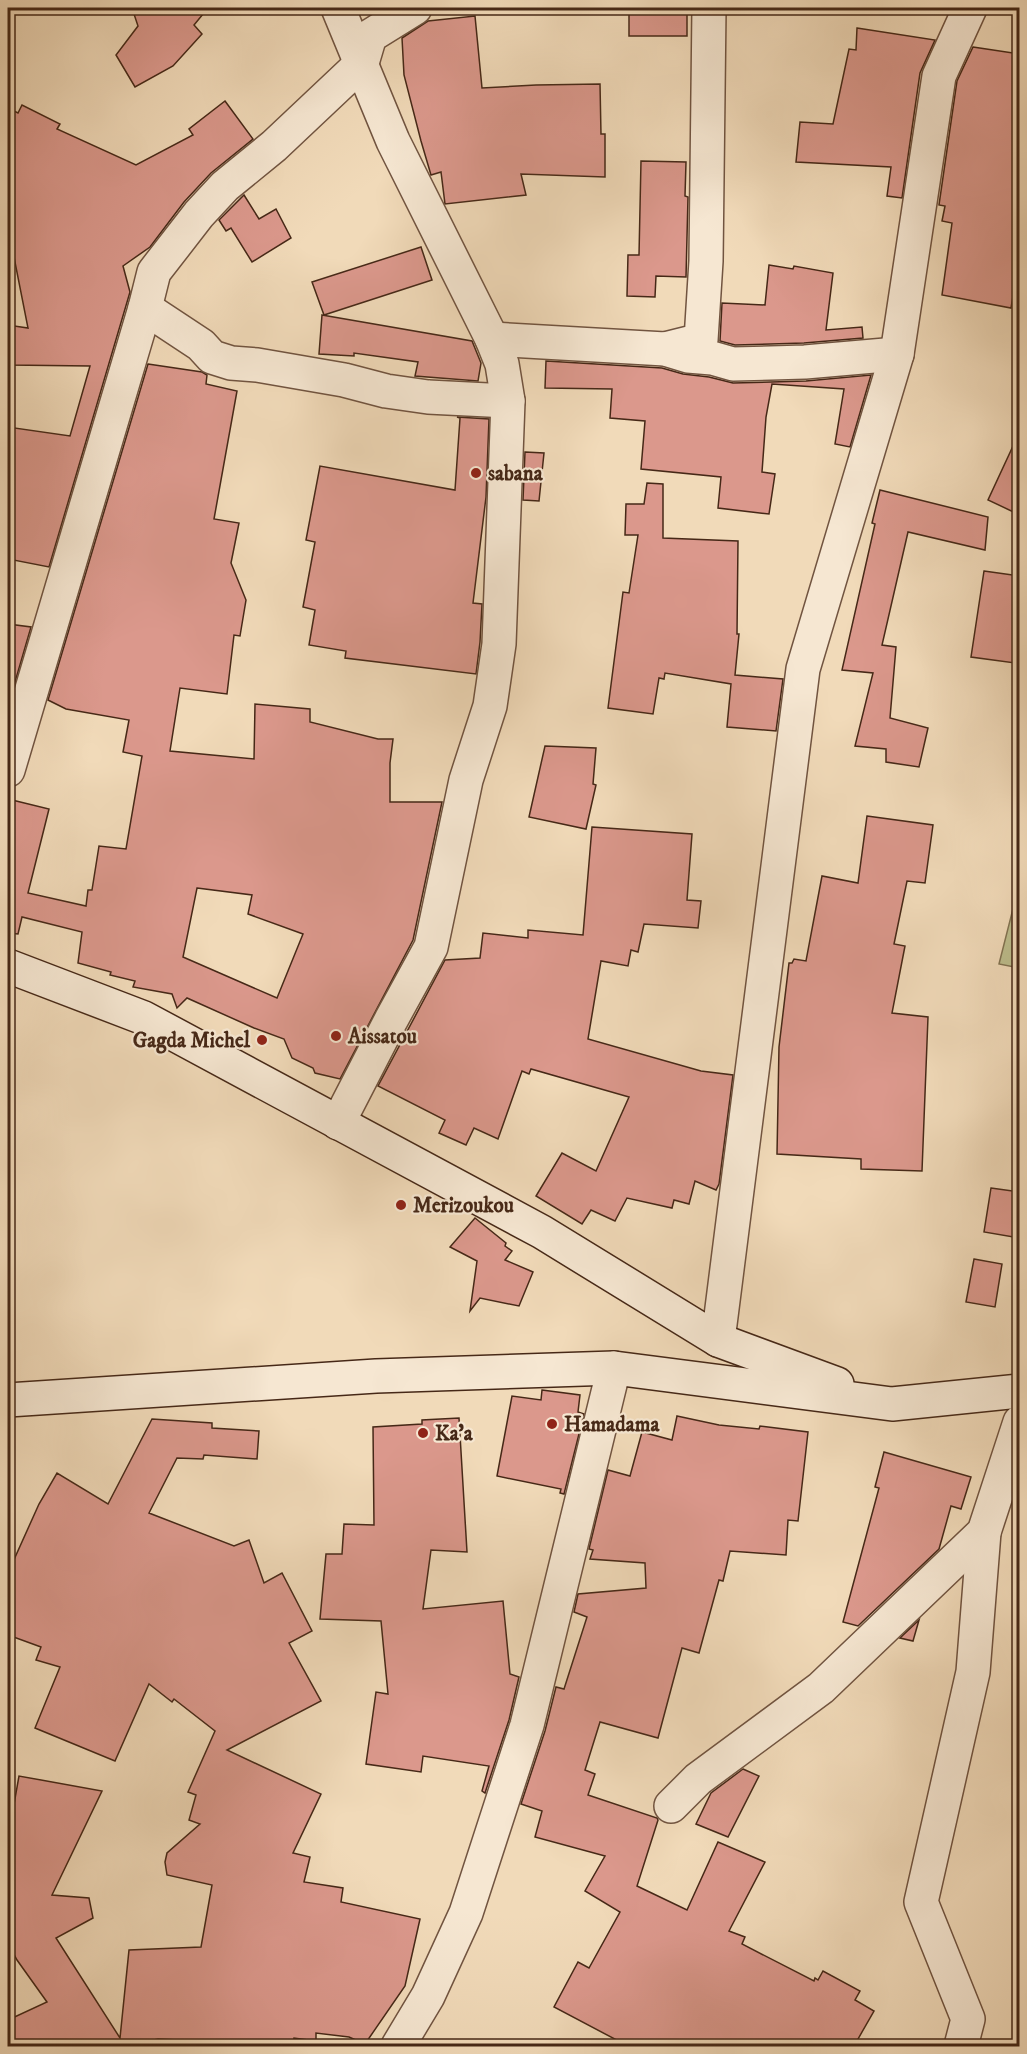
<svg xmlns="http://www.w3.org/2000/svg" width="1027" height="2054" viewBox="0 0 1027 2054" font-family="'IM FELL DW Pica',serif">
	<rect width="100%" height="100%" fill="#f1dab9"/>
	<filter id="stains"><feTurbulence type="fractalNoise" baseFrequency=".00333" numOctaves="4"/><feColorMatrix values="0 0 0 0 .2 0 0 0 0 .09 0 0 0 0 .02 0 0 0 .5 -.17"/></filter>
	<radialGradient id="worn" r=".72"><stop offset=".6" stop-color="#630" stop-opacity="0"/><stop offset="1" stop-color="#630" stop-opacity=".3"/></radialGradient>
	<!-- green -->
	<polygon fill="#bdbe8d" stroke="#827352" stroke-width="1.5" points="1019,885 1019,968 999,964"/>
	<!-- building -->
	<g fill="#db988c" stroke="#462817" stroke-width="1.5" fill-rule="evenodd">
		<polygon points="132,8 208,8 194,25 202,34 173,66 135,87 116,55 138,26"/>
		<rect x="629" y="8" width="58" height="28"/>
		<polygon points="475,16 482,88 536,85 600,84 601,134 605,134 605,177 521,174 526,195 445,204 441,172 431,175 421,141 404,75 402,38 428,21"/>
		<polygon points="857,28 935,40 920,73 902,198 887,196 891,167 796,162 800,122 833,124 849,49 856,50"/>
		<polygon points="973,47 1020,54 1020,216 1016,247 1020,247 1020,256 1011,308 942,295 952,223 942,221 945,206 939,205 957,81"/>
		<polygon points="225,101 253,139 211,173 184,202 150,247 123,266 130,292 49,567 8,559 8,427 70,436 90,366 8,365 8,325 28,328 13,252 8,251 8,108 18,113 22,105 60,124 57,129 136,165 193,135 189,129"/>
		<polygon points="641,161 686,162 685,196 688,197 686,277 656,276 655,297 627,296 628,255 639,255"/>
		<polygon points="244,195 259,219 276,209 291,238 252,262 231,228 226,231 219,220"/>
		<polygon points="421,247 432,280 324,315 312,282"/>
		<polygon points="769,265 793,269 794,266 833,273 826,330 862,327 863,338 804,343 735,345 720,341 722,303 765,305"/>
		<polygon points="322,315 472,341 481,363 478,381 415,376 418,362 354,353 354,356 319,354"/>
		<polygon points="546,361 662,368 683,374 709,377 733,383 806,381 871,375 850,447 835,444 844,389 772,384 766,417 762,472 775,474 769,514 718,508 721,477 641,469 645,421 610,418 612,389 545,388"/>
		<path d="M148,364L202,372L207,375L206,384L237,391L214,519L239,523L231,563L246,600L240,636L234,635L227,694L180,688L170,751L254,759L255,704L310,709V722L378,739H393L390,763V802H442L413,940L340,1079L315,1073L313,1068L292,1058L284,1039L254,1028L187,998L177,1008L172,994L133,987L135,981L110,975L111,972L78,963L82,932L22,917L18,934L8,933V799L49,809L28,893L86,906L88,890H92L99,846L126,849L142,756L123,752L129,720L66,709L48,700ZM197,888L252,895L248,914L303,934L277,998L183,957Z"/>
		<polygon points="457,417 489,419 486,497 473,603 482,604 480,642 476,674 345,658 346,651 309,645 315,610 303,607 315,542 306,540 320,466 455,490 460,418"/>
		<polygon points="1020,431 1020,515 988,500"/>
		<polygon points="525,452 544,453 539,501 523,500"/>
		<polygon points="647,483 663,484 663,538 738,541 737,634 739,634 735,675 783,679 776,731 727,727 731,684 665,673 664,679 659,678 653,714 608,708 623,592 629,593 638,535 625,535 626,504 644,504"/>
		<polygon points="880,490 988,517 985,550 908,532 882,645 896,647 890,718 928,728 919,767 886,762 886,749 855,746 873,673 842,670 875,524 872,523"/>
		<polygon points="984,571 1020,576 1020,629 1015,663 971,657"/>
		<polygon points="8,624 31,627 15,682 8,678"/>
		<polygon points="545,746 596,748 593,784 596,785 586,829 529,817"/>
		<polygon points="867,816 933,825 925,883 907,881 894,944 905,946 892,1013 928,1017 922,1171 861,1169 861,1159 777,1154 779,1047 789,963 792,963 794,959 806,961 822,876 858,883"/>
		<polygon points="592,827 692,834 687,900 701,901 698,928 644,924 638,952 631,950 628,966 601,961 588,1039 701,1071 733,1075 719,1184 716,1190 695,1181 689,1204 674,1200 672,1208 627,1198 615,1221 591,1210 582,1224 536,1196 562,1153 596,1171 629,1097 531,1069 529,1074 522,1071 498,1139 474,1128 466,1145 439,1133 445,1120 378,1086 445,960 480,958 483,933 528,938 528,930 583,935"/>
		<polygon points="991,1188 1020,1192 1020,1238 984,1232"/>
		<polygon points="475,1218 506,1243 505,1246 512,1251 505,1260 533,1272 519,1306 480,1298 470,1311 477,1261 450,1247"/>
		<polygon points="974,1259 1002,1264 995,1307 966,1302"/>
		<polygon points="542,1390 580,1395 578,1412 584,1414 564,1494 560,1493 561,1489 497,1476 512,1396 541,1400"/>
		<polygon points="677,1416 719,1425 759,1429 760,1426 808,1432 798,1521 788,1520 786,1555 730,1551 723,1581 719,1580 699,1653 682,1648 658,1738 600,1722 585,1770 595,1774 588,1795 657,1818 658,1820 637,1886 687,1910 718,1842 765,1862 729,1931 745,1937 742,1944 814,1981 815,1978 818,1980 823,1971 860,1991 855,2000 874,2011 854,2046 628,2046 554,2007 578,1962 589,1968 620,1912 585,1891 605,1856 535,1837 542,1811 521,1804 545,1731 556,1687 564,1689 587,1617 574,1612 578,1594 646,1588 645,1563 590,1559 593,1550 589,1549 608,1470 630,1476 642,1432 672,1440"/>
		<polygon points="459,1418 467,1552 431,1550 423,1609 503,1601 510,1674 519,1677 509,1720 485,1793 482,1791 489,1766 423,1756 421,1772 366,1764 376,1692 388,1694 381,1621 320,1619 326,1554 342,1554 344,1524 374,1525 373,1427 422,1424 422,1420"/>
		<polygon points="152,1419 212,1423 212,1428 259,1431 257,1459 204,1455 203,1459 177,1458 149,1513 234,1546 249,1540 264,1583 282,1573 312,1631 289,1643 321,1701 227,1750 321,1794 293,1853 310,1857 304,1882 343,1888 341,1902 420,1919 405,1986 365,2044 349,2037 316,2033 316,2041 294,2038 293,2046 200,2046 200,2041 158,2039 126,2046 8,2046 8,2020 47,2002 17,1960 8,1943 8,1838 19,1776 102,1791 52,1895 89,1898 93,1918 56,1938 120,2038 129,1950 201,1947 212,1885 167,1875 165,1862 167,1853 200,1824 189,1820 196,1795 188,1792 215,1731 174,1699 172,1702 149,1684 115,1761 35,1728 60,1667 36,1660 41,1647 8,1635 8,1573 39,1504 57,1473 108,1504"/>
		<polygon points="884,1452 971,1477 961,1509 951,1506 939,1549 858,1626 843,1622 879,1488 875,1487"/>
		<polygon points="919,1620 913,1641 900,1638"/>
		<polygon points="743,1769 759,1776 728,1837 696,1824 711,1793"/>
	</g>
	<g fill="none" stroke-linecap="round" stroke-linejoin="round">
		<!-- street casing -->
		<g stroke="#715440" stroke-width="36">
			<g id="street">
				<polyline points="338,8 393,141 492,339 502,364 508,401 499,644 490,706 466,780 431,947 391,1020 338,1123"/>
				<polyline points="145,308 201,345 212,357 231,363 257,365 344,380 386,391 428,397 508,401"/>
				<polyline points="492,339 665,349 688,356 712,358 733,364 805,362 897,354"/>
				<polyline points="665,349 701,340 706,261 709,8"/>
				<polyline points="8,770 145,308 154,272 199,214 225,186 274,146 362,63 370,36 415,8"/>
				<polyline points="718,1340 803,669 897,354 939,76 970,8"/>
				<polyline points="671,1806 698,1779 821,1688 984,1532 1020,1422"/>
				<polyline points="398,2046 428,1996 466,1913 527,1725 614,1368"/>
				<polyline points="961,2046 968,2019 921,1902 973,1672 984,1532"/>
			</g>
		</g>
		<!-- secondary casing -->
		<g stroke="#462817" stroke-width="36">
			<g id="secondary">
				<polyline points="8,966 144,1018 542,1232 718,1340 837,1384"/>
				<polyline points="8,1400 376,1376 614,1368 892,1404 1020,1391"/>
			</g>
		</g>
		<!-- street -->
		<use href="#street" stroke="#f6e7d2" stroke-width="33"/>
		<!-- secondary -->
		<use href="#secondary" stroke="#f6e7d2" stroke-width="33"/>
	</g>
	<!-- markers -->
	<g fill="#8f2418" stroke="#f6e7d2" stroke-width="2">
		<circle cx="476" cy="473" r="6"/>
		<circle cx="336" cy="1036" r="6"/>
		<circle cx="262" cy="1040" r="6"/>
		<circle cx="401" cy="1205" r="6"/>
		<circle cx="552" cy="1424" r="6"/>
		<circle cx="423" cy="1433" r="6"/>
	</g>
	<g text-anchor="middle" stroke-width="4.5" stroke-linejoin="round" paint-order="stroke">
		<!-- poi labels -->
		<g font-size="21" font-weight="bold" fill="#462817" stroke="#f6e7d2" text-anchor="start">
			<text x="488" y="480">sabana</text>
			<text x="348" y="1043">Aissatou</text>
			<text x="250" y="1047" text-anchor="end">Gagda Michel</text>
			<text x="413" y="1212">Merizoukou</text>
			<text x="564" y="1431">Hamadama</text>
			<text x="435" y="1440">Ka'a</text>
		</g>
	</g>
	<!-- margin -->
	<rect width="1027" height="2054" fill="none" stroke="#f1dab9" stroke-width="30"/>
	<rect x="9" y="9" width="1009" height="2036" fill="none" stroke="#462817" stroke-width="3"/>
	<rect x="15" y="15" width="997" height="2024" fill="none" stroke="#462817" stroke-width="1.5"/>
	<rect width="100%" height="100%" filter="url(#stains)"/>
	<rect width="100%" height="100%" fill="url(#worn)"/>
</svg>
